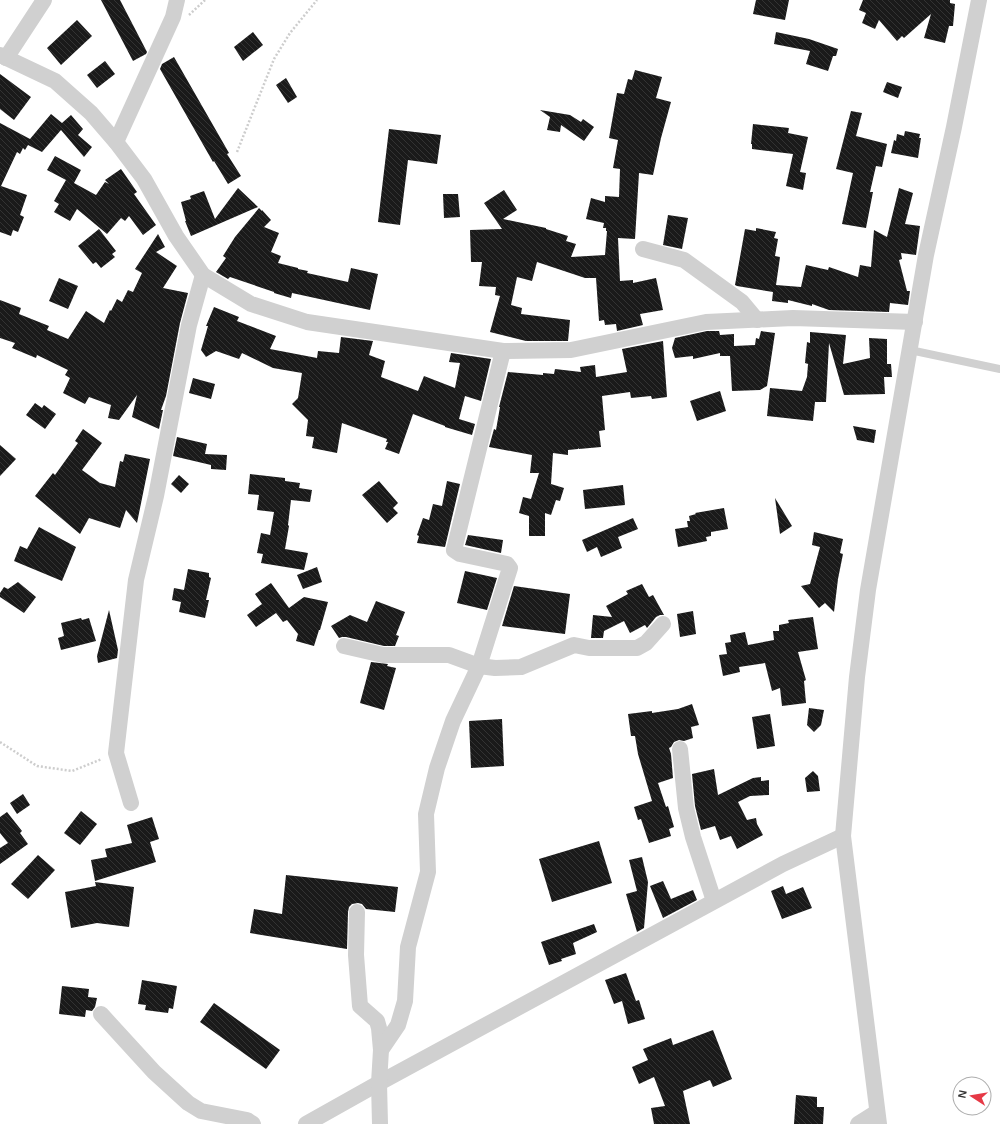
<svg xmlns="http://www.w3.org/2000/svg" width="1000" height="1124" viewBox="0 0 1000 1124" font-family="Helvetica,sans-serif">
	<defs>
		<pattern id="building-back-hatch" width="6" height="6" patternUnits="userSpaceOnUse"><rect width="6" height="6" fill="#1a1a1a"/><path d="M-1 5l2 2M0 0l6 6M5-1l2 2" fill="none" stroke="#333"/></pattern>
	</defs>
	<rect width="100%" height="100%" fill="#fff"/>
	<!-- building -->
	<g fill="url(#building-back-hatch)">
		<polygon points="101,0 120,0 147,52 146,54 133,61"/>
		<polygon points="756,0 789,0 785,20 753,14"/>
		<polygon points="863,0 950,0 950,3 955,4 953,26 949,26 945,43 924,38 931,14 904,38 902,36 897,41 879,20 875,29 862,23 866,13 859,10"/>
		<polygon points="77,20 92,36 61,65 47,48"/>
		<polygon points="253,32 263,45 243,61 234,47"/>
		<polygon points="776,32 809,39 838,49 836,56 833,56 828,71 806,64 810,51 774,44"/>
		<polygon points="174,57 229,153 227,154 241,176 228,184 214,161 213,162 160,69 162,64"/>
		<polygon points="105,61 115,74 97,88 87,75"/>
		<polygon points="635,70 662,77 656,98 671,102 661,138 653,175 639,173 635,239 618,238 620,281 633,280 633,283 656,278 663,310 640,314 643,325 617,331 616,324 605,325 604,320 599,321 596,278 585,278 537,262 532,281 517,277 511,305 522,308 521,314 570,320 568,341 526,341 490,332 500,296 495,295 496,287 479,286 482,262 471,262 470,230 502,229 484,203 504,190 517,210 503,219 546,228 546,229 568,236 566,241 576,244 571,257 605,255 607,231 606,231 606,228 603,228 604,223 586,219 591,198 605,202 605,196 619,197 620,169 613,168 618,140 609,138 617,93 624,94 628,79 632,80"/>
		<polygon points="0,74 31,97 14,120 0,109"/>
		<polygon points="286,78 297,97 288,103 276,85"/>
		<polygon points="887,82 902,87 898,98 883,92"/>
		<polygon points="540,110 570,115 581,122 583,119 594,127 584,141 561,125 560,132 547,130 550,117"/>
		<polygon points="851,111 862,113 856,136 887,144 882,167 876,166 870,192 873,192 866,228 842,224 853,173 836,169"/>
		<polygon points="51,114 62,123 71,115 83,129 78,135 92,147 84,157 61,130 42,152 28,145 25,150 23,148 20,154 17,152 1,186 27,195 20,215 24,217 18,232 13,230 11,236 0,232 0,123 30,139"/>
		<polygon points="753,124 789,128 788,133 808,137 800,172 806,173 803,190 786,186 793,154 752,149 752,144 751,144"/>
		<polygon points="389,129 441,135 437,164 408,160 400,225 378,222"/>
		<polygon points="905,131 920,134 919,138 921,138 918,158 891,153 894,140 896,141 897,134 904,136"/>
		<polygon points="55,156 81,170 74,183 96,195 105,182 109,184 105,180 121,169 137,192 134,194 156,225 143,235 129,216 125,221 121,218 107,234 77,209 70,221 54,212 59,204 54,201 66,180 47,170"/>
		<polygon points="238,188 258,207 191,236 185,221 186,221 181,202 191,199 190,196 204,191 215,219"/>
		<polygon points="899,188 913,193 905,224 920,226 916,255 901,253 902,259 899,260 907,291 910,291 908,305 890,303 889,312 829,310 812,304 812,306 788,300 788,303 772,301 773,292 737,286 735,285 745,229 756,231 756,228 776,232 774,238 778,239 775,256 780,257 776,285 801,287 806,265 828,270 829,267 858,277 860,265 871,267 874,230 887,237"/>
		<polygon points="443,194 458,194 460,217 444,218"/>
		<polygon points="259,208 262,211 262,210 271,220 264,227 279,233 271,252 281,256 278,263 298,268 298,269 308,271 307,273 348,282 351,268 378,274 370,310 292,293 291,298 274,293 274,292 230,277 228,279 216,272 226,258 223,256 235,237"/>
		<polygon points="668,215 688,218 682,249 663,245"/>
		<polygon points="99,229 116,251 112,254 115,257 101,268 96,262 93,264 78,246"/>
		<polygon points="158,234 165,247 156,252 177,266 163,288 188,293 180,323 166,396 161,410 163,410 159,429 132,417 137,395 119,420 108,418 111,405 89,397 85,404 63,393 70,378 65,375 68,370 37,355 36,358 12,348 15,343 0,338 0,300 21,308 19,314 49,326 47,330 68,339 86,311 104,323 110,310 111,311 117,299 122,302 128,290 133,292 142,273 135,269"/>
		<polygon points="59,278 78,286 68,309 49,301"/>
		<polygon points="214,307 239,317 237,321 276,336 270,349 317,358 318,351 339,353 341,337 373,341 369,355 385,361 381,377 418,391 424,376 455,388 460,363 449,362 451,353 491,359 481,401 465,396 459,419 475,424 472,435 445,427 445,426 413,414 399,454 385,449 388,442 386,442 387,439 342,423 337,453 312,448 314,437 306,436 308,420 292,404 298,398 302,373 273,368 242,353 239,359 216,351 206,357 201,350 208,326 206,326"/>
		<polygon points="707,331 719,331 720,335 734,334 734,346 755,345 756,338 759,339 761,331 775,333 767,386 760,390 732,391 730,356 720,356 720,353 693,359 693,356 675,358 672,348 675,338"/>
		<polygon points="810,332 846,335 843,364 870,358 869,338 887,339 887,364 891,364 892,377 884,377 885,394 844,395 829,343 826,402 815,402 813,421 767,416 770,388 802,391 807,377 808,364 805,363 807,342 810,343"/>
		<polygon points="663,341 667,397 652,399 651,396 631,398 630,392 602,396 605,430 599,431 601,447 579,449 579,448 578,449 568,450 568,455 553,453 551,484 564,488 560,501 556,500 551,515 545,513 545,536 529,536 529,516 519,513 523,497 531,499 539,473 530,473 532,455 489,447 494,429 496,430 500,407 499,407 510,364 508,372 543,375 543,373 554,374 555,369 581,372 580,367 595,365 596,377 627,372 622,349"/>
		<polygon points="193,378 215,384 211,399 189,393"/>
		<polygon points="720,391 726,411 697,421 690,401"/>
		<polygon points="35,403 42,408 44,405 56,414 45,429 26,415"/>
		<polygon points="853,426 876,430 874,443 857,440"/>
		<polygon points="83,429 102,443 82,470 100,483 115,487 120,461 123,462 125,454 150,459 137,523 126,510 120,528 89,518 80,534 35,496 53,473 55,475 78,443 75,441"/>
		<polygon points="177,437 207,444 205,454 227,455 226,470 211,469 211,465 173,456"/>
		<polygon points="0,445 16,459 0,476"/>
		<polygon points="250,474 285,478 285,481 300,483 299,488 312,490 310,502 291,500 288,525 289,526 285,549 308,553 304,570 261,563 263,554 257,553 261,533 270,535 274,512 257,510 259,495 248,494"/>
		<polygon points="179,475 189,484 181,493 171,484"/>
		<polygon points="379,481 398,503 393,508 398,513 387,523 362,495"/>
		<polygon points="447,481 460,484 445,547 417,543 419,536 417,535 423,518 429,520 433,504 442,506"/>
		<polygon points="623,485 625,505 585,509 583,490"/>
		<polygon points="775,498 792,526 780,534"/>
		<polygon points="724,508 728,529 711,532 711,536 706,537 707,541 678,547 675,529 688,527 687,521 690,521 689,516 696,514 695,513"/>
		<polygon points="633,518 638,529 618,537 622,548 601,557 597,547 587,552 582,540"/>
		<polygon points="39,527 76,547 62,581 14,561 20,546 27,549"/>
		<polygon points="814,532 843,539 840,553 843,554 838,579 834,612 825,603 819,608 801,586 810,584 820,547 812,545"/>
		<polygon points="468,535 503,540 501,553 465,545"/>
		<polygon points="317,567 322,582 303,589 297,575"/>
		<polygon points="188,569 209,573 209,577 211,578 206,600 209,600 205,618 179,612 181,602 172,600 174,588 184,590"/>
		<polygon points="465,571 497,578 487,610 457,603"/>
		<polygon points="18,582 36,597 24,613 0,597 0,593 4,587 8,589"/>
		<polygon points="271,583 289,608 304,597 328,602 320,630 319,630 314,646 296,641 298,634 287,620 283,622 276,613 256,627 247,615 262,604 255,594"/>
		<polygon points="642,584 649,597 653,595 664,615 660,615 656,617 647,628 645,625 630,633 624,621 604,631 603,638 591,638 593,615 612,617 606,606 628,594 626,591"/>
		<polygon points="514,586 570,594 565,634 502,626"/>
		<polygon points="376,601 405,612 396,635 399,636 395,646 384,646 346,637 342,637 339,638 331,626 350,615 367,622"/>
		<polygon points="109,610 118,650 117,658 98,663 97,656"/>
		<polygon points="693,611 696,634 680,637 677,614"/>
		<polygon points="813,617 818,649 798,652 806,680 804,681 806,703 782,706 780,688 772,691 765,663 739,667 740,672 723,676 719,655 727,654 725,643 731,642 730,635 745,632 748,645 774,640 773,631 779,631 779,625 789,623 788,620"/>
		<polygon points="81,618 82,620 89,618 96,641 61,650 58,638 64,636 61,623"/>
		<polygon points="371,662 388,664 387,666 396,668 384,710 360,703"/>
		<polygon points="692,704 699,725 691,727 693,738 684,741 679,740 674,742 671,747 669,748 671,754 673,778 658,783 666,807 668,806 674,827 669,829 671,836 649,843 641,819 638,820 634,807 652,801 638,754 635,736 631,736 628,714 652,711 652,713 678,709"/>
		<polygon points="809,708 824,710 821,725 814,732 807,725"/>
		<polygon points="770,714 775,746 757,749 752,717"/>
		<polygon points="502,719 504,766 471,768 469,721"/>
		<polygon points="714,769 718,795 753,778 761,777 761,781 769,780 769,795 750,796 738,802 747,820 756,818 757,824 763,835 737,849 731,836 720,840 715,826 701,830 695,806 692,774"/>
		<polygon points="813,771 818,776 820,791 807,792 805,778"/>
		<polygon points="23,794 30,805 17,814 10,803"/>
		<polygon points="81,811 97,824 80,845 64,833"/>
		<polygon points="7,812 22,831 20,833 28,844 0,864 0,848 8,843 0,833 0,817"/>
		<polygon points="152,817 159,839 150,842 156,862 95,881 91,860 107,857 105,849 132,843 127,825"/>
		<polygon points="599,841 612,883 552,902 539,859"/>
		<polygon points="38,855 55,870 28,899 11,884"/>
		<polygon points="642,857 648,882 644,928 637,932 626,894 637,891 629,860"/>
		<polygon points="286,875 398,887 395,912 366,909 362,904 358,903 352,904 349,907 348,912 347,949 250,933 254,909 282,914"/>
		<polygon points="663,881 671,899 693,890 697,900 663,918 650,886"/>
		<polygon points="95,882 134,887 129,927 97,923 71,928 65,892 96,886"/>
		<polygon points="783,886 786,894 803,887 812,908 782,919 771,891"/>
		<polygon points="594,924 597,932 573,943 576,954 561,959 562,961 549,965 541,942"/>
		<polygon points="626,973 636,1001 639,1000 645,1019 628,1024 622,1001 614,1004 605,980"/>
		<polygon points="142,980 177,986 173,1009 169,1008 168,1013 145,1010 146,1005 138,1004"/>
		<polygon points="62,986 89,989 88,997 97,998 95,1007 92,1011 86,1010 85,1017 59,1014"/>
		<polygon points="214,1003 280,1050 266,1069 200,1022"/>
		<polygon points="713,1030 732,1079 713,1087 710,1080 683,1091 690,1124 654,1124 651,1108 665,1106 654,1077 639,1084 632,1067 648,1060 643,1049 671,1038 673,1045"/>
		<polygon points="796,1095 817,1097 817,1107 824,1107 823,1124 794,1124"/>
	</g>
	<g fill="none" stroke-linecap="round" stroke-linejoin="round">
		<!-- path -->
		<g stroke="#cdcdcd" stroke-width="2.5" stroke-dasharray="2 2" stroke-linecap="butt">
			<polyline points="189,15 205,0"/>
			<polyline points="237,152 274,59 290,33 317,0"/>
			<polyline points="0,742 37,766 72,771 102,759"/>
		</g>
		<!-- lane -->
		<polyline stroke="#d0d0d0" stroke-width="8" points="910,350 1000,369"/>
		<!-- street -->
		<g stroke="#d0d0d0" stroke-width="16">
			<polyline points="0,55 55,81 91,113 116,142 144,179 176,236 203,275 251,304 307,322 503,351 571,350 706,322 793,318 915,322"/>
			<polyline points="6,58 44,0"/>
			<polyline points="116,142 173,17 177,0"/>
			<polyline points="643,249 684,260 742,302 757,320"/>
			<polyline points="344,646 383,655 449,655 479,666 495,668 521,667 574,645 589,648 637,648 646,643 663,624"/>
			<polyline points="680,749 686,808 693,837 714,901"/>
			<polyline points="131,803 116,753 136,580 156,496 189,325 203,275"/>
			<polyline points="357,912 356,955 360,1006 377,1021 379,1028 381,1050"/>
			<polyline points="101,1014 154,1072 188,1103 201,1111 247,1120 253,1124"/>
			<polyline points="306,1124 379,1083 783,864 843,836"/>
			<polyline points="380,1124 379,1083 381,1050 398,1025 405,1001 408,947 428,872 426,814 437,768 453,721 479,666 510,568 507,564 460,554 454,550 503,351"/>
			<polyline points="858,1124 877,1112"/>
			<polyline points="879,1124 843,836 857,677 868,590 926,255 954,127 979,0"/>
		</g>
	</g>
	<!-- north arrow -->
	<g transform="translate(972 1096) rotate(282)"><circle r="19" fill="#ffffff" stroke="#adadad"/>
	<path d="M0-3L7 15L0 10L-7 15Z" fill="#e63946"/>
	<text y="-6" font-size="11" font-weight="bold" text-anchor="middle" fill="#333333">N</text>
	</g>
</svg>
